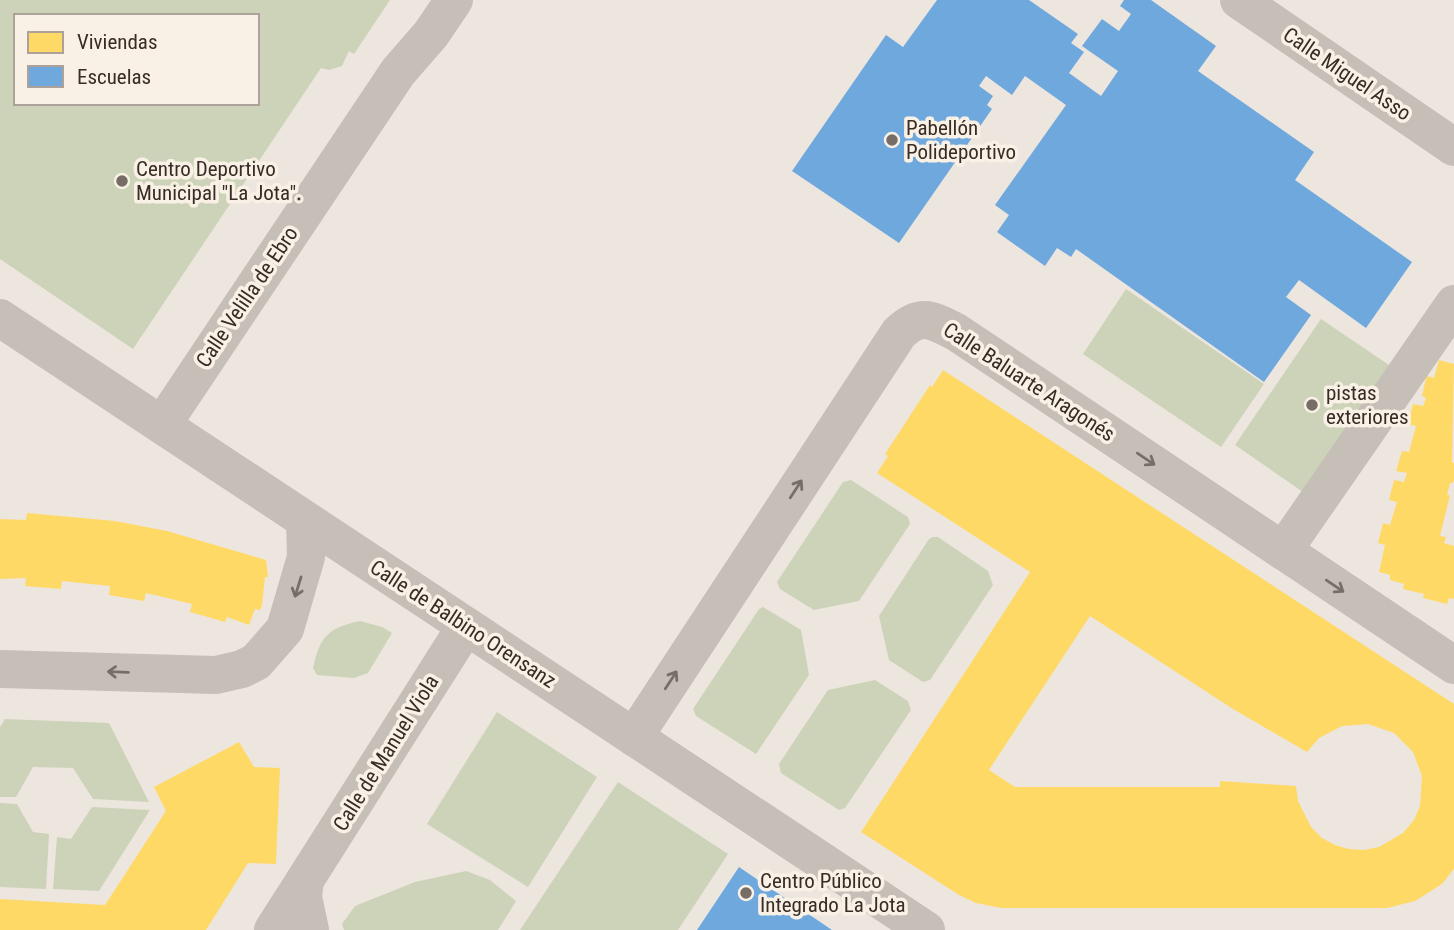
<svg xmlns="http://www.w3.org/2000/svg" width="1454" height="930" viewBox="0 0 1454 930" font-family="'Roboto Condensed',sans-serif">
	<rect width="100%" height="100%" fill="#ede6df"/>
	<!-- green -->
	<g fill="#cdd3b8" fill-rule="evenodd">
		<path d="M0,0H390L354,54L349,51L342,66L329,70L321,68L133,349L0,259ZM16,16H257V103H16Z"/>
		<polygon points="1126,289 1264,384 1221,447 1083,354"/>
		<polygon points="1321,319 1389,365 1303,492 1235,445"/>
		<polygon points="851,480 908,517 910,524 859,601 814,610 780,589 777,582 843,482"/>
		<polygon points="933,537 938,537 988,571 993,585 930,680 923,682 889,660 879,616 929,539"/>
		<polygon points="763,607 801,630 809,675 756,754 696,716 693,709 759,609"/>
		<path d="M360,621L382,627L392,633L368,673L354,678L317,675L313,668C320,636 328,628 360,621Z"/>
		<polygon points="875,680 908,701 911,710 845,808 839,810 781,773 779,764 828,690"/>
		<polygon points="497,712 597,777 528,887 427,824"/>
		<polygon points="5,719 109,723 149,802 93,799 73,768 33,767 16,797 0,797 0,727"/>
		<polygon points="618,782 728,854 678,930 520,930"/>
		<polygon points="0,803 17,804 33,832 49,834 46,889 0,887"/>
		<polygon points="92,807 150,810 99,891 53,889 57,837 71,839"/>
		<polygon points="466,871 490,880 516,901 498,930 344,930 342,924 355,906 415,882"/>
	</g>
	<!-- homes -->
	<g fill="#ffd966" fill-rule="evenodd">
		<polygon points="1439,360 1454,364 1452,462 1454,463 1454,480 1453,483 1450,483 1447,495 1450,495 1440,536 1446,537 1444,543 1454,546 1454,599 1449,598 1447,604 1423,598 1424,594 1403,589 1404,584 1390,580 1390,575 1379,572 1385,545 1378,543 1383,523 1390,525 1397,502 1389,500 1394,480 1404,482 1407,473 1396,471 1402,451 1409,452 1416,426 1408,424 1413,404 1423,406 1426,398 1422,396 1426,378 1427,376 1434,378"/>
		<path d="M943,370L1454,704V869L1442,884L1415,901L1387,908H1001L976,903L959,895L861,832L1030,572L877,473L888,456L885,454L930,385L932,387ZM1090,616L1233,709L1307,752L1319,738L1342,726L1368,724L1394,733L1413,752L1422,776L1420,806L1414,820L1403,833L1379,847L1364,850L1349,849L1335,845L1322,838L1311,827L1298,801L1296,786L1220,781V787H1015L989,770Z"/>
		<polygon points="27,513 115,521 167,531 266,560 268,577 265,577 262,605 260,610 255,609 249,625 227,617 225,622 190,612 192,604 146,593 144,601 109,595 110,586 62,581 61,589 25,586 26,578 0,579 0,519 26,520"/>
		<polygon points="239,742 254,767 280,768 276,864 248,863 206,930 0,930 0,899 105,905 166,811 154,787"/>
	</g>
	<!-- schools -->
	<g fill="#6fa8dc">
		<polygon points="937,0 1029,0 1078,34 1071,43 1084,52 1069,73 1101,96 1118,71 1082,46 1102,19 1119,31 1131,14 1120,6 1124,0 1151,0 1216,46 1198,71 1314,152 1295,180 1412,262 1366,328 1299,280 1286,297 1311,315 1264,382 1076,249 1071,257 1057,248 1045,266 997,232 1009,215 995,205 1066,105 1025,76 1012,95 986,76 979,86 993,96 987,105 992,109 899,243 792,171 886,35 903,47"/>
		<polygon points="739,867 832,930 697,930"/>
	</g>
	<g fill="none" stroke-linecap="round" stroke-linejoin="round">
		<!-- minor -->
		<g stroke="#c6bfb8" stroke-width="38">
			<polyline points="1239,0 1454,147"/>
			<polyline points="0,318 926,930"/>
			<polyline points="162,425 398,72 431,34 454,0"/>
			<polyline points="1283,551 1454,304"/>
			<polyline points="0,669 216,675 242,669 256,662 285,629 306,557 305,520"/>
			<path d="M634,737L899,333C921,312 932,320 956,332L1454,665"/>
			<polyline points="305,880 466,626"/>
			<polyline points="273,930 305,880 303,897 310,930"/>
		</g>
	</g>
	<!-- one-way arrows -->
	<defs><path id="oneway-shaft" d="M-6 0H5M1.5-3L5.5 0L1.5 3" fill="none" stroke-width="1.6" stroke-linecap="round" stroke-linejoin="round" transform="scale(1.75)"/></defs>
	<g stroke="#776e68">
		<use href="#oneway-shaft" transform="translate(1146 459) rotate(34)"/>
		<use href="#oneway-shaft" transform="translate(796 489) rotate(-57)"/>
		<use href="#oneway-shaft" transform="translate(1335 586) rotate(34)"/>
		<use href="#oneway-shaft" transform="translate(298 587) rotate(107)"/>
		<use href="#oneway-shaft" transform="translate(118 672) rotate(-178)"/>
		<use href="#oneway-shaft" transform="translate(671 680) rotate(-57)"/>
	</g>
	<!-- markers -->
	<g fill="#776d67" stroke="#faf1e6" stroke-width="2.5">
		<circle cx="892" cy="140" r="7"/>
		<circle cx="122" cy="181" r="7"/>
		<circle cx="1312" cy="405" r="7"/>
		<circle cx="746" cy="893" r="7"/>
	</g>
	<g text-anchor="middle" stroke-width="7" stroke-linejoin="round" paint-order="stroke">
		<!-- street labels -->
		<g font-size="21" fill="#372c26" stroke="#faf1e6">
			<text transform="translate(1347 74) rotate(34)" y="7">Calle Miguel Asso</text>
			<text transform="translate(247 297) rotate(-56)" y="7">Calle Velilla de Ebro</text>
			<text transform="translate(1029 382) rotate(33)" y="7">Calle Baluarte Aragonés</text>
			<text transform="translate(463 624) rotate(33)" y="7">Calle de Balbino Orensanz</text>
			<text transform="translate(386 753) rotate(-58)" y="7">Calle de Manuel Viola</text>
		</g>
		<!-- poi labels -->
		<g font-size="21" fill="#372c26" stroke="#faf1e6" text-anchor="start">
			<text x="906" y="135">Pabellón<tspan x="906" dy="24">Polideportivo</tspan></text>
			<text x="136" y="176">Centro Deportivo<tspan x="136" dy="24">Municipal "La Jota".</tspan></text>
			<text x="1326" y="400">pistas<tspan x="1326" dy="24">exteriores</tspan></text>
			<text x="760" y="888">Centro Público<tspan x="760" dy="24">Integrado La Jota</tspan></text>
		</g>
	</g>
	<!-- legend -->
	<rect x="14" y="14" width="245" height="91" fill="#faf1e6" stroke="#aca299" stroke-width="2"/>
	<rect x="28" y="32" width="35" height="21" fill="#ffd966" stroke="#aca299" stroke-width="2"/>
	<text x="77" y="49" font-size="21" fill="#372c26">Viviendas</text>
	<rect x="28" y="66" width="35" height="21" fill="#6fa8dc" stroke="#aca299" stroke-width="2"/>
	<text x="77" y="84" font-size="21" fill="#372c26">Escuelas</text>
</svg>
